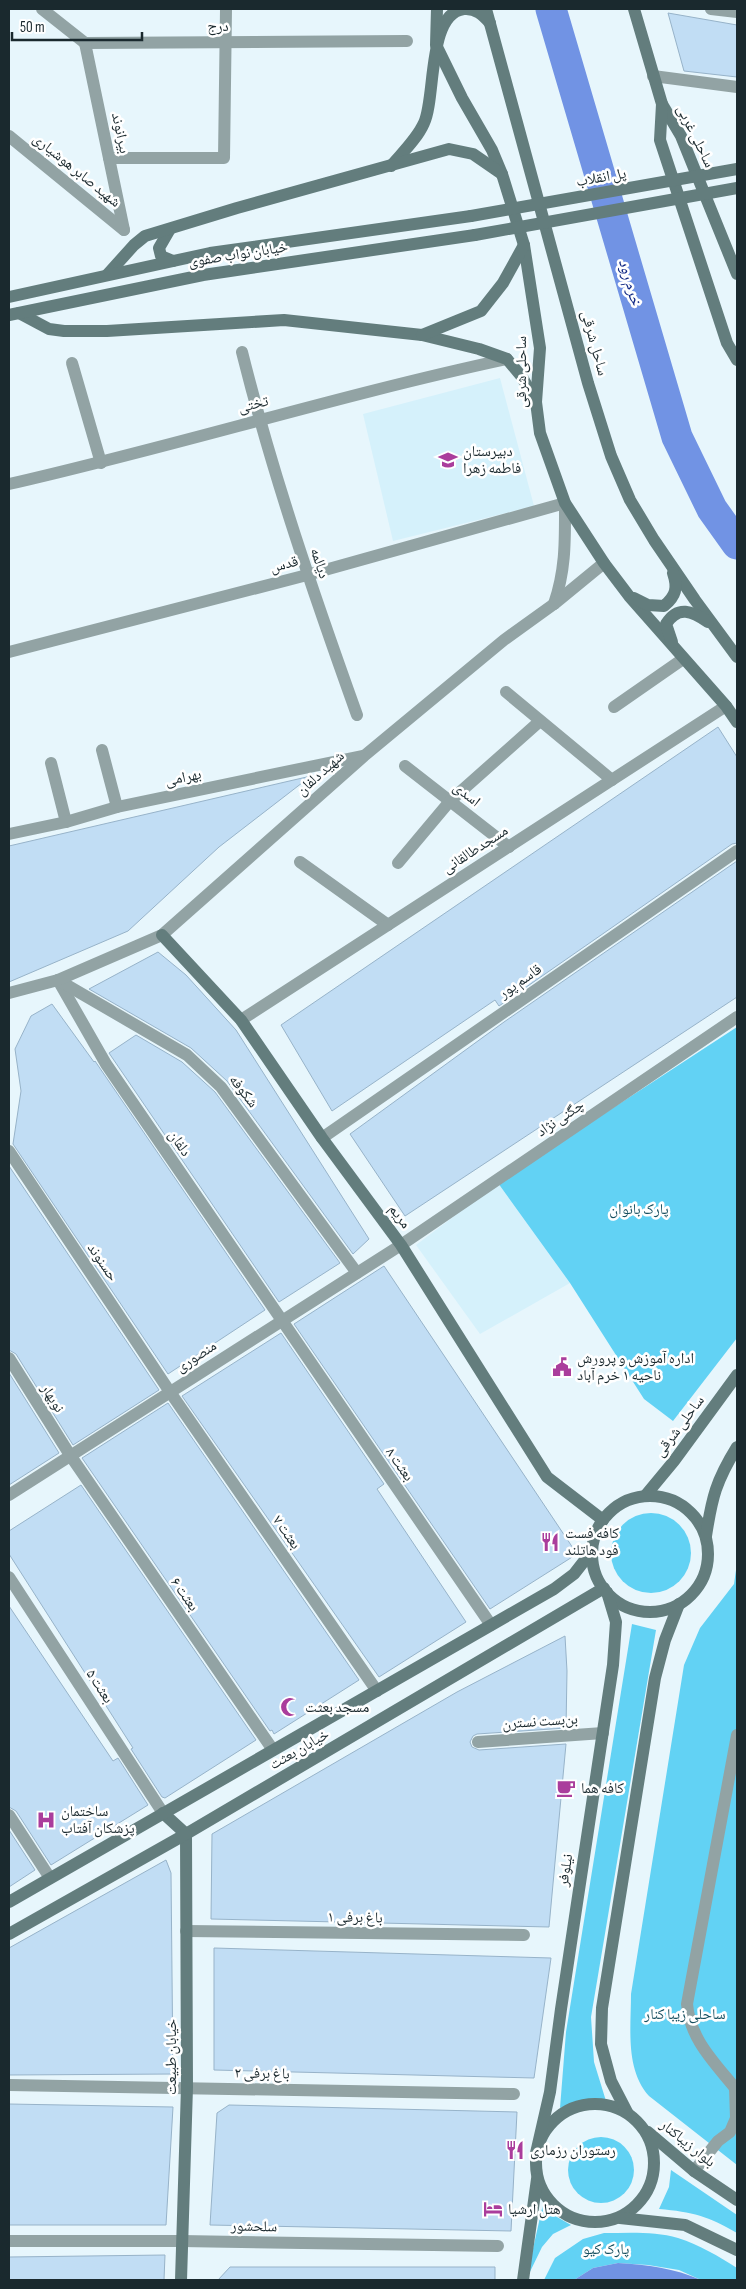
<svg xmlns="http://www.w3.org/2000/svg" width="746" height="2289" viewBox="0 0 746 2289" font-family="'Sofia Sans Condensed','Noto Naskh Arabic',sans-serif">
	<rect width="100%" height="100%" fill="#e7f6fc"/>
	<!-- built -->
	<g fill="#d5f1fb">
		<polygon points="500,378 534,506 393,541 363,414"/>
		<polygon points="498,1183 570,1283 480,1334 416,1245"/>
	</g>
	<!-- green -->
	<g fill="#62d2f4">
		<polygon points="737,1027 737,1338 673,1421 644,1399 570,1283 498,1183"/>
		<circle cx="651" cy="1553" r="40"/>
		<path d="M737,1563V2165L649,2096C625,2069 631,2028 631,1994L684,1665L700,1628L734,1584Z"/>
		<polygon points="632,1624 656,1630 591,2017 594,2062 606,2101 588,2099 560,2108 566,2032"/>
		<circle cx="601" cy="2170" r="33"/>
		<path d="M671,2170L737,2215V2233C708,2216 693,2212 659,2209L669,2187Z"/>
		<polygon points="543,2204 550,2213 571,2225 553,2234 542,2247 526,2280"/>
		<path d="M604,2233C628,2233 655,2231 678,2238C700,2245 718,2256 737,2268V2280H701L679,2270L648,2265L618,2263L593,2268L574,2280H544L555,2258L583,2239Z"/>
	</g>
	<!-- water -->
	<path fill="#7193e4" d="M618,2263C648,2265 674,2268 701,2280H574L593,2268Z"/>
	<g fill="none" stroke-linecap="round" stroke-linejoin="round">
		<!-- river -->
		<polyline stroke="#7193e4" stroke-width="31" points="551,9 677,437 712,509 737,544"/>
	</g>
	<!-- building -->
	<g fill="#c1ddf4" stroke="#97b3c9">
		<polygon points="668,13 737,25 737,77 684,71"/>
		<polygon points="718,727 737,757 737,843 732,844 499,1006 495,1000 332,1111 281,1025"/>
		<polygon points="311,776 219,847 128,931 9,982 9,846"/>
		<polygon points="737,861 737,997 405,1216 350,1134 504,1022"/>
		<polygon points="158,952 186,975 236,1030 369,1239 353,1254 227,1081 191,1048 89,989"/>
		<polygon points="52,1004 94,1062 95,1061 265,1310 168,1374 13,1144 21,1091 15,1049 31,1016"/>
		<polygon points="136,1035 182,1062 215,1092 340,1263 279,1302 109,1053"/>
		<polygon points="9,1166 159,1390 73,1445 16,1354 9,1350"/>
		<polygon points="384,1266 577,1554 490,1609 294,1324"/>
		<polygon points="281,1333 384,1484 377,1489 466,1622 379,1677 182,1396"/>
		<polygon points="9,1373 59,1453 9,1485"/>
		<polygon points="168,1403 359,1680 274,1734 272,1730 270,1731 82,1458"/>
		<polygon points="81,1485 256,1740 165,1798 162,1797 131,1749 133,1748 9,1554 9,1531"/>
		<polygon points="9,1606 113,1761 118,1758 148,1805 51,1865 16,1811 9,1807"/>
		<polygon points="565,1636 567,1671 566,1728 477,1734 473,1736 470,1742 472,1747 479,1750 566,1744 549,1927 211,1919 212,1834 457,1692"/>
		<polygon points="9,1830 35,1870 9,1887"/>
		<polygon points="166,1860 171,1873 173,2074 9,2075 9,1948"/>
		<polygon points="214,1948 551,1958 534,2078 214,2070"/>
		<polygon points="9,2104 173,2107 166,2225 9,2225"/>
		<polygon points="229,2105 517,2112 511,2231 210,2225 217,2113"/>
		<polygon points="165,2255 164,2280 9,2280 9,2257"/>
		<polygon points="230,2267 495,2267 495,2280 218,2280"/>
	</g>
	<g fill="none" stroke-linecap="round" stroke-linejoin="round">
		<!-- street -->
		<g stroke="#92a3a4" stroke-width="12">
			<polyline points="42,9 85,43 407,41"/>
			<polyline points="711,9 737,12"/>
			<polyline points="85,43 124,230"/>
			<polyline points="653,76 737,87"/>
			<polyline points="9,136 124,230"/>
			<polyline points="109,158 224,158 226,9"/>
			<path d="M242,352C273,476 314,595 357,715"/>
			<polyline points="72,363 101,463"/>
			<path d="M9,484C176,446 339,395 507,359"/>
			<path d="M9,652L307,575L565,503C565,540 566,569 554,604"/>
			<polyline points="506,692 612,780"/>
			<polyline points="614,707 683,659"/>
			<polyline points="102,750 117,807"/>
			<polyline points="51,763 66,822"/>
			<polyline points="405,766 509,847"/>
			<polyline points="9,834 66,822 117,807 362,756"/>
			<polyline points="300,862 388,925"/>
			<polyline points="398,863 450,801 540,721"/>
			<polyline points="58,980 106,1064 491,1625"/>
			<polyline points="58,980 187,1055 221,1087 357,1273"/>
			<polyline points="9,993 58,980 162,935 364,756 504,640 554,604 604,563"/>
			<polyline points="241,1020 726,706"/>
			<polyline points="322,1138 737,851"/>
			<polyline points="9,1151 170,1392 377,1691"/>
			<polyline points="9,1358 70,1455 273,1750"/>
			<polyline points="9,1495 401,1245 737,1017"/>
			<polyline points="9,1577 163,1813"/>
			<polyline points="478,1742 603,1733"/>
			<polyline points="9,1815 50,1878"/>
			<polyline points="186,1931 524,1935"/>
			<polyline points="9,2085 514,2094"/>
			<path d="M735,2088C714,2062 690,2039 687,2004L737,1735"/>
			<polyline points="694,2171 718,2141 730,2132 736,2118 735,2088 737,2088"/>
			<polyline points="9,2241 181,2241 498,2246"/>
		</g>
		<!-- secondary -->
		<g stroke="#637d7d" stroke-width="12">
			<polyline points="437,9 436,45 462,98 492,150 502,174 524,245 540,348 536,402 540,433 565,503 604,563 629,596 726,706 737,722"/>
			<polyline points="486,9 588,383 611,456 630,500 654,540 695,600 737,657"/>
			<polyline points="634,9 662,104 681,136 737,274"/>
			<polyline points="662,104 660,140 727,343 737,360"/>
			<path d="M391,166C402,153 417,139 424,123C436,98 427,13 464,9C476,8 483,15 490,23"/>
			<polyline points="170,229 159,248 161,256 173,261"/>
			<polyline points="107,275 134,245 145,236 237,208 449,149 473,154 502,174"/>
			<polyline points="9,297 210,253 471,216"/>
			<polyline points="19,313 49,329 64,331 107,331 284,320 422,335 479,349 507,359 522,377 536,402"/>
			<polyline points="9,315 203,275 475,235"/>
			<polyline points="422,335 481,311 503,283 524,245"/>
			<path d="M634,598L648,605L664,606C676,596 678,588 673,573"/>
			<path d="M672,642L666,624C678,605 692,611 708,622"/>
			<polyline points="162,935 241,1020 322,1138 401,1245 547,1477 603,1520"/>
			<polyline points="645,1496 674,1461 737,1375"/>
			<circle cx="650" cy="1554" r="58"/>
			<path d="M706,1536C712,1497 716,1481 737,1447"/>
			<polyline points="163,1813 186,1834 187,2087 181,2280"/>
			<polyline points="9,1902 554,1589 574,1574 592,1551"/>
			<polyline points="9,1934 186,1834 604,1588"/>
			<circle cx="595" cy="2163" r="59"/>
			<polyline points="627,2112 611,2081 601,2044 602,2008 655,1678 665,1640 679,1604"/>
			<polyline points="648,2132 694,2171 737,2200"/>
			<polyline points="536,2153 550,2092 561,2009 613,1665 616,1622 607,1592"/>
			<polyline points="620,2218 685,2225 737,2250"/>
			<polyline points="523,2280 537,2179"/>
		</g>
		<!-- secondary-bridge -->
		<g stroke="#637d7d" stroke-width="12">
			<polyline points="471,216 737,169"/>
			<polyline points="475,235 737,188"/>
		</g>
	</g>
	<!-- icons -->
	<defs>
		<g id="school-bare" transform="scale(1.5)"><path d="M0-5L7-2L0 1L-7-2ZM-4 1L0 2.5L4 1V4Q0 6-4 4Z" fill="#aa3d9c" stroke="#fff" stroke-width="2.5" paint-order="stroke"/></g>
		<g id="civic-bare" transform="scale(1.5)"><path d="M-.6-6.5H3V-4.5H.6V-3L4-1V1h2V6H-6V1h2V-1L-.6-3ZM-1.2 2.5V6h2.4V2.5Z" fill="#aa3d9c" stroke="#fff" stroke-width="2.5" paint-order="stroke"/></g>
		<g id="restaurant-bare" transform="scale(1.5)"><path d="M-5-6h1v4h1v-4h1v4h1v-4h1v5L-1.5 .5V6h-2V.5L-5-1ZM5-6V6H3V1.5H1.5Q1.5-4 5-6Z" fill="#aa3d9c" stroke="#fff" stroke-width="2.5" paint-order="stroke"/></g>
		<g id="mosque-bare" transform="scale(1.5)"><path d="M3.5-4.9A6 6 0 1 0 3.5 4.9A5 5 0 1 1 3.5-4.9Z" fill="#aa3d9c" stroke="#fff" stroke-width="2.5" paint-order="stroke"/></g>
		<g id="cafe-bare" transform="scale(1.5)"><path d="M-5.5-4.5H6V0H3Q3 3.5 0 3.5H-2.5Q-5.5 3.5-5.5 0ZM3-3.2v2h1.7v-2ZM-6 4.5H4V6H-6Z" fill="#aa3d9c" stroke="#fff" stroke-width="2.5" paint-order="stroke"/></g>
		<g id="hospital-bare" transform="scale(1.5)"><path d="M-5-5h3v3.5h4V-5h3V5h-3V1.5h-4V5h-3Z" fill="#aa3d9c" stroke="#fff" stroke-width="2.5" paint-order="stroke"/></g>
		<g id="hotel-bare" transform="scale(1.5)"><path d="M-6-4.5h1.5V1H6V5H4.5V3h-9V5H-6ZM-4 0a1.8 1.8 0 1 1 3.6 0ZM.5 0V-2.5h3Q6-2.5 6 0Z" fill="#aa3d9c" stroke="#fff" stroke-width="2.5" paint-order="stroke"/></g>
	</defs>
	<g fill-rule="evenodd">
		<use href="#school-bare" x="448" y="460"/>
		<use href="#civic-bare" x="562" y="1367"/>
		<use href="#restaurant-bare" x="550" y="1542"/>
		<use href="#mosque-bare" x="290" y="1707"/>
		<use href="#cafe-bare" x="566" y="1788"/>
		<use href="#hospital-bare" x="46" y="1820"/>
		<use href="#restaurant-bare" x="515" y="2150"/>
		<use href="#hotel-bare" x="493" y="2209"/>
	</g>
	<g text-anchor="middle" stroke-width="5" stroke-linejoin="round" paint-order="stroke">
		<!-- street labels -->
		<g font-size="15" fill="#1a292e" stroke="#fff">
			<text x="218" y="31">درج</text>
			<text transform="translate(121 133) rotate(78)" y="5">بیرانوند</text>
			<text transform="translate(696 136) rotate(64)" y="5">ساحلی غربی</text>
			<text transform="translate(77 170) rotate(39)" y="5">شهید صابر هوشیاری</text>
			<text transform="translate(601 177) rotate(-10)" y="5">پل انقلاب</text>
			<text transform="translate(238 254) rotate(-9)" y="5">خیابان نواب صفوی</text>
			<text transform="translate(595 343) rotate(75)" y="5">ساحل شرقی</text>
			<text transform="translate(521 372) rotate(-90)" y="5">ساحلی شرقی</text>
			<text transform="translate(253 404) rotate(-15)" y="5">تختی</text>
			<text transform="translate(320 563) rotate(72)" y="5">دیالمه</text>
			<text transform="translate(284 564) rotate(-15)" y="5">قدس</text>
			<text transform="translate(320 773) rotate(-42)" y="5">شهید دلفان</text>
			<text transform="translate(183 777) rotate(-12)" y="5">بهرامی</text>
			<text transform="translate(467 794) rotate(38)" y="5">اسدی</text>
			<text transform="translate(475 849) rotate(-33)" y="5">مسجدطالقانی</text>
			<text transform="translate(520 981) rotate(-35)" y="5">قاسم پور</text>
			<text transform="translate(244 1091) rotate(52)" y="5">شکوفه</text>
			<text transform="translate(560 1118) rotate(-34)" y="5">چگنی نژاد</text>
			<text transform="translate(180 1143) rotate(56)" y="5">دلفان</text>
			<text transform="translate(400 1216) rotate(53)" y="5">مریم</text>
			<text transform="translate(103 1262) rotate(56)" y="5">حسنوند</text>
			<text transform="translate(196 1356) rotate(-33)" y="5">منصوری</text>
			<text transform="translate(53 1398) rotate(58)" y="5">نوبهار</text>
			<text transform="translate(679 1426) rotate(-53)" y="5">ساحلی شرقی</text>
			<text transform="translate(400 1464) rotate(55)" y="5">بعثت ۸</text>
			<text transform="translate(287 1532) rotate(55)" y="5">بعثت ۷</text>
			<text transform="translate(185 1594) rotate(55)" y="5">بعثت ۶</text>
			<text transform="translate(100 1686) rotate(57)" y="5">بعثت ۵</text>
			<text transform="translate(540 1721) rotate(-4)" y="5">بن‌بست نسترن</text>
			<text transform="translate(299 1749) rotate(-30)" y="5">خیابان بعثت</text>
			<text transform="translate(565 1870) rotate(-81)" y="5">نیلوفر</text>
			<text transform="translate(355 1917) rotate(1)" y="5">باغ برفی ۱</text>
			<text transform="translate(171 2057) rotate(-90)" y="5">خیابان طبیعت</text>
			<text transform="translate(262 2073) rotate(1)" y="5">باغ برفی ۲</text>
			<text transform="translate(688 2143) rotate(39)" y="5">بلوار زیباکنار</text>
			<text transform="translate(254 2226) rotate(1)" y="5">سلحشور</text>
		</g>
		<!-- poi labels -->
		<g font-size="15" fill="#1a292e" stroke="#fff" text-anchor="start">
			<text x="463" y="456">دبیرستان<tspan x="463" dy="17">فاطمه زهرا</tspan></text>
			<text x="577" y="1363">اداره آموزش و پرورش<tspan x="577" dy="17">ناحیه ۱ خرم آباد</tspan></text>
			<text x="565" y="1538">کافه فست<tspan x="565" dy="17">فود هاتلند</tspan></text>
			<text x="305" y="1712">مسجد بعثت</text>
			<text x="581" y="1793">کافه هما</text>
			<text x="61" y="1816">ساختمان<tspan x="61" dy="17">پزشکان آفتاب</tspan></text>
			<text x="530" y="2155">رستوران رزماری</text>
			<text x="508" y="2214">هتل ارشیا</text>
		</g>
		<!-- park labels -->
		<g font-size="15" fill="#164f5f" stroke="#fff">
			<text x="639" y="1214">پارک بانوان</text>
			<text x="685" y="2019">ساحلی زیبا کنار</text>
			<text x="606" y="2254">پارک کیو</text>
		</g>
		<!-- water labels -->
		<g font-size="16" font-style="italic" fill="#0f2784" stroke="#fff">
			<text transform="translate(631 282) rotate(74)" y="6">خرم رود</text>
		</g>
	</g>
	<!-- border -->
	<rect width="746" height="2289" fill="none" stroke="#1a292e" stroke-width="20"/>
	<!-- scale -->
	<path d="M12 32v8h130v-8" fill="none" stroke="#1a292e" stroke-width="2.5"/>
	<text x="20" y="32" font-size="15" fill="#1a292e" stroke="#ffffff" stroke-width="4" paint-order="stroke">50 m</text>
</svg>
